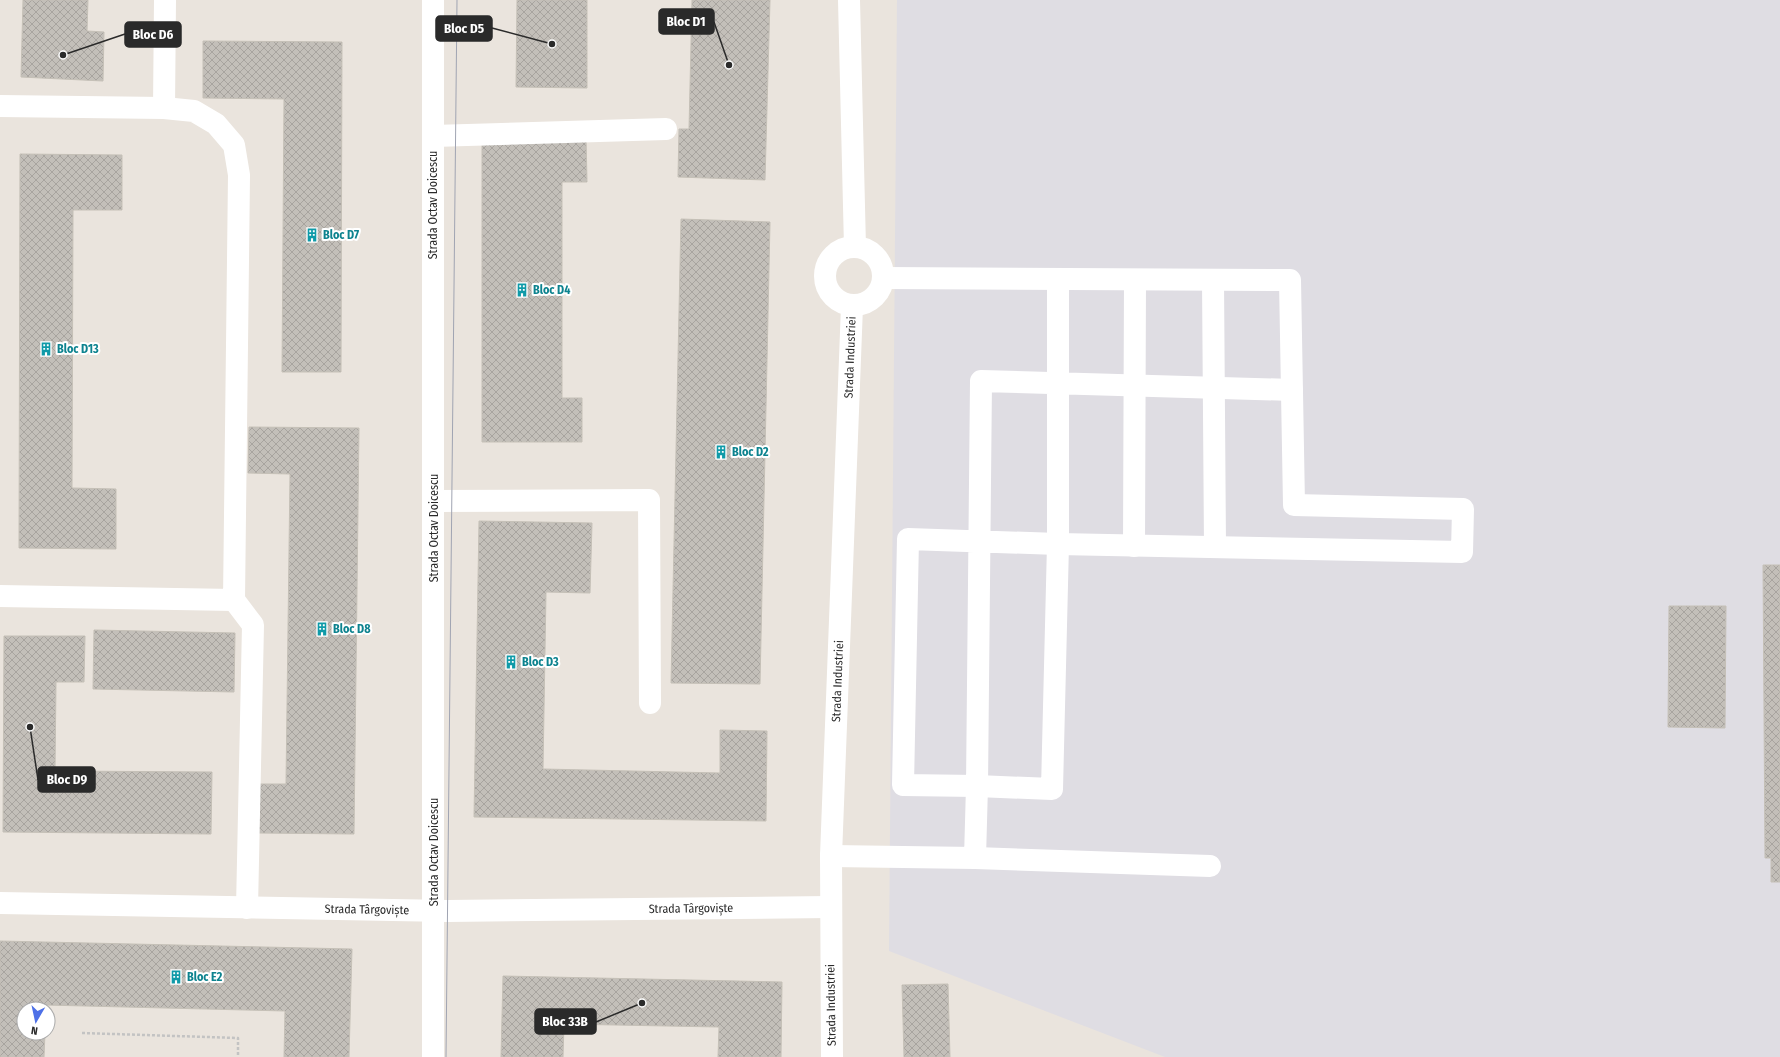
<svg xmlns="http://www.w3.org/2000/svg" width="1780" height="1057" viewBox="0 0 1780 1057" font-family="'Fira Sans Condensed',sans-serif">
	<defs>
		<pattern id="building-cross-hatch" width="8" height="8" patternUnits="userSpaceOnUse"><rect width="8" height="8" fill="#c3bfb9"/><path d="M0 0l8 8M0 8l8-8" fill="none" stroke="#a8a49f"/></pattern>
	</defs>
	<rect width="100%" height="100%" fill="#eae4dd"/>
	<!-- industrial -->
	<polygon fill="#dfdde3" points="897,0 1780,0 1780,1057 1165,1057 889,951"/>
	<!-- building -->
	<g fill="url(#building-cross-hatch)" stroke="#c5c0b7">
		<polygon points="23,0 88,0 87,31 104,32 103,81 21,77"/>
		<polygon points="517,0 587,0 587,88 516,87"/>
		<polygon points="692,0 770,0 765,180 678,177 679,129 689,129"/>
		<polygon points="203,41 342,42 341,372 282,372 284,99 203,98"/>
		<polygon points="586,138 587,182 562,182 562,398 582,398 582,442 482,442 482,139"/>
		<polygon points="20,154 122,155 122,210 73,210 72,488 116,489 116,549 19,548"/>
		<polygon points="681,219 770,222 760,684 671,683"/>
		<polygon points="249,427 359,428 354,834 258,833 258,784 286,784 290,474 248,473"/>
		<polygon points="479,521 592,523 590,593 546,592 543,769 720,773 720,730 767,731 766,821 474,817"/>
		<polygon points="1763,565 1780,565 1780,882 1771,882 1771,858 1765,858"/>
		<polygon points="1669,606 1726,606 1725,728 1668,727"/>
		<polygon points="94,630 235,633 234,692 93,689"/>
		<polygon points="4,636 85,636 84,682 56,682 55,771 212,772 211,834 3,832"/>
		<polygon points="0,941 352,949 349,1057 284,1057 285,1011 45,1005 45,1009 24,1009 24,1033 45,1033 44,1057 0,1057"/>
		<polygon points="503,976 782,982 781,1057 718,1057 719,1027 564,1024 563,1057 501,1057"/>
		<polygon points="948,984 950,1057 904,1057 902,985"/>
	</g>
	<g fill="none" stroke-linecap="round" stroke-linejoin="round">
		<!-- path -->
		<polyline stroke="#c3c3c3" stroke-width="2.5" stroke-dasharray="3 2" stroke-linecap="butt" points="82,1033 238,1038 238,1057"/>
		<!-- minor -->
		<g stroke="#fff" stroke-width="22">
			<polyline points="433,0 433,1057"/>
			<polyline points="849,0 855,247"/>
			<polyline points="0,106 164,108 194,111 216,124 234,145 239,175 234,600 0,596"/>
			<polyline points="164,108 165,0"/>
			<polyline points="433,136 666,129"/>
			<circle cx="854" cy="276" r="29"/>
			<polyline points="1058,279 1058,544 908,539 903,785 977,786 981,381 1292,390"/>
			<polyline points="1213,280 1215,547"/>
			<polyline points="434,501 649,500 650,703"/>
			<polyline points="1134,546 1135,280"/>
			<polyline points="234,600 253,625 247,908"/>
			<polyline points="831,856 975,858 977,786 1052,789 1058,544 1462,552 1463,509 1294,505 1290,280 884,278"/>
			<polyline points="975,858 1210,866"/>
			<path id="s1" d="M0,903L448,911L830,907"/>
			<path id="s2" d="M832,1057L831,856L852,306"/>
		</g>
		<!-- tram -->
		<polyline stroke="#a0a4b2" stroke-width="1" points="446,1057 457,0"/>
	</g>
	<!-- icons -->
	<defs>
		<g id="building-bare" transform="scale(1.08)"><path d="M-4-6H4V6H1V3H-1V6H-4ZM-2.5-4.3h1.7v1.8h-1.7ZM.8-4.3h1.7v1.8H.8ZM-2.5-1h1.7V.8h-1.7ZM.8-1h1.7V.8H.8Z" fill="#0f9aa8" stroke="#fff" stroke-width="2.5" paint-order="stroke"/></g>
	</defs>
	<g fill-rule="evenodd">
		<use href="#building-bare" x="312" y="235"/>
		<use href="#building-bare" x="522" y="290"/>
		<use href="#building-bare" x="46" y="349"/>
		<use href="#building-bare" x="721" y="452"/>
		<use href="#building-bare" x="322" y="629"/>
		<use href="#building-bare" x="511" y="662"/>
		<use href="#building-bare" x="176" y="977"/>
	</g>
	<g text-anchor="middle" stroke-width="4" stroke-linejoin="round" paint-order="stroke">
		<!-- street labels -->
		<g font-size="12" fill="#2a2a2a" stroke="#fff">
			<text transform="translate(433 205) rotate(-90)" y="4">Strada Octav Doicescu</text>
			<text dy="4" stroke="none"><textPath href="#s2" startOffset="700">Strada Industriei</textPath></text>
			<text transform="translate(434 528) rotate(-90)" y="4">Strada Octav Doicescu</text>
			<text dy="4" stroke="none"><textPath href="#s2" startOffset="376">Strada Industriei</textPath></text>
			<text transform="translate(434 852) rotate(-90)" y="4">Strada Octav Doicescu</text>
			<text dy="4" stroke="none"><textPath href="#s1" startOffset="691">Strada Târgoviște</textPath></text>
			<text dy="4" stroke="none"><textPath href="#s1" startOffset="367">Strada Târgoviște</textPath></text>
			<text transform="translate(831 1005) rotate(-91)" y="4">Strada Industriei</text>
		</g>
		<!-- culture labels -->
		<g font-size="12" font-weight="bold" fill="#0d838f" stroke="#fff" text-anchor="start">
			<text x="323" y="239">Bloc D7</text>
			<text x="533" y="294">Bloc D4</text>
			<text x="57" y="353">Bloc D13</text>
			<text x="732" y="456">Bloc D2</text>
			<text x="333" y="633">Bloc D8</text>
			<text x="522" y="666">Bloc D3</text>
			<text x="187" y="981">Bloc E2</text>
		</g>
	</g>
	<!-- callouts -->
	<path fill="none" stroke="#2a2a2a" stroke-width="1.5" d="M729 65L714 22M552 44L492 28M63 55L125 34M30 727L38 780M642 1003L596 1022"/>
	<g fill="#2a2a2a" stroke="#fff" stroke-width="1.5">
		<circle cx="729" cy="65" r="4"/>
		<circle cx="552" cy="44" r="4"/>
		<circle cx="63" cy="55" r="4"/>
		<circle cx="30" cy="727" r="4"/>
		<circle cx="642" cy="1003" r="4"/>
	</g>
	<g fill="#2a2a2a" stroke="#2a2a2a" stroke-width="1.5">
		<rect x="659" y="9" width="55" height="25" rx="4"/>
		<rect x="436" y="16" width="56" height="25" rx="4"/>
		<rect x="125" y="22" width="56" height="25" rx="4"/>
		<rect x="38" y="767" width="57" height="25" rx="4"/>
		<rect x="535" y="1009" width="61" height="25" rx="4"/>
	</g>
	<g font-size="13" text-anchor="middle" font-weight="bold" fill="#fff">
		<text x="686" y="26">Bloc D1</text>
		<text x="464" y="33">Bloc D5</text>
		<text x="153" y="39">Bloc D6</text>
		<text x="67" y="784">Bloc D9</text>
		<text x="565" y="1026">Bloc 33B</text>
	</g>
	<!-- north arrow -->
	<g transform="translate(36 1021) rotate(189)"><circle r="19" fill="#ffffff" stroke="#aaaaaa"/>
	<path d="M0-3L7 15L0 10L-7 15Z" fill="#4d70e7"/>
	<text y="-6" font-size="11" font-weight="bold" text-anchor="middle" fill="#2a2a2a">N</text>
	</g>
</svg>
